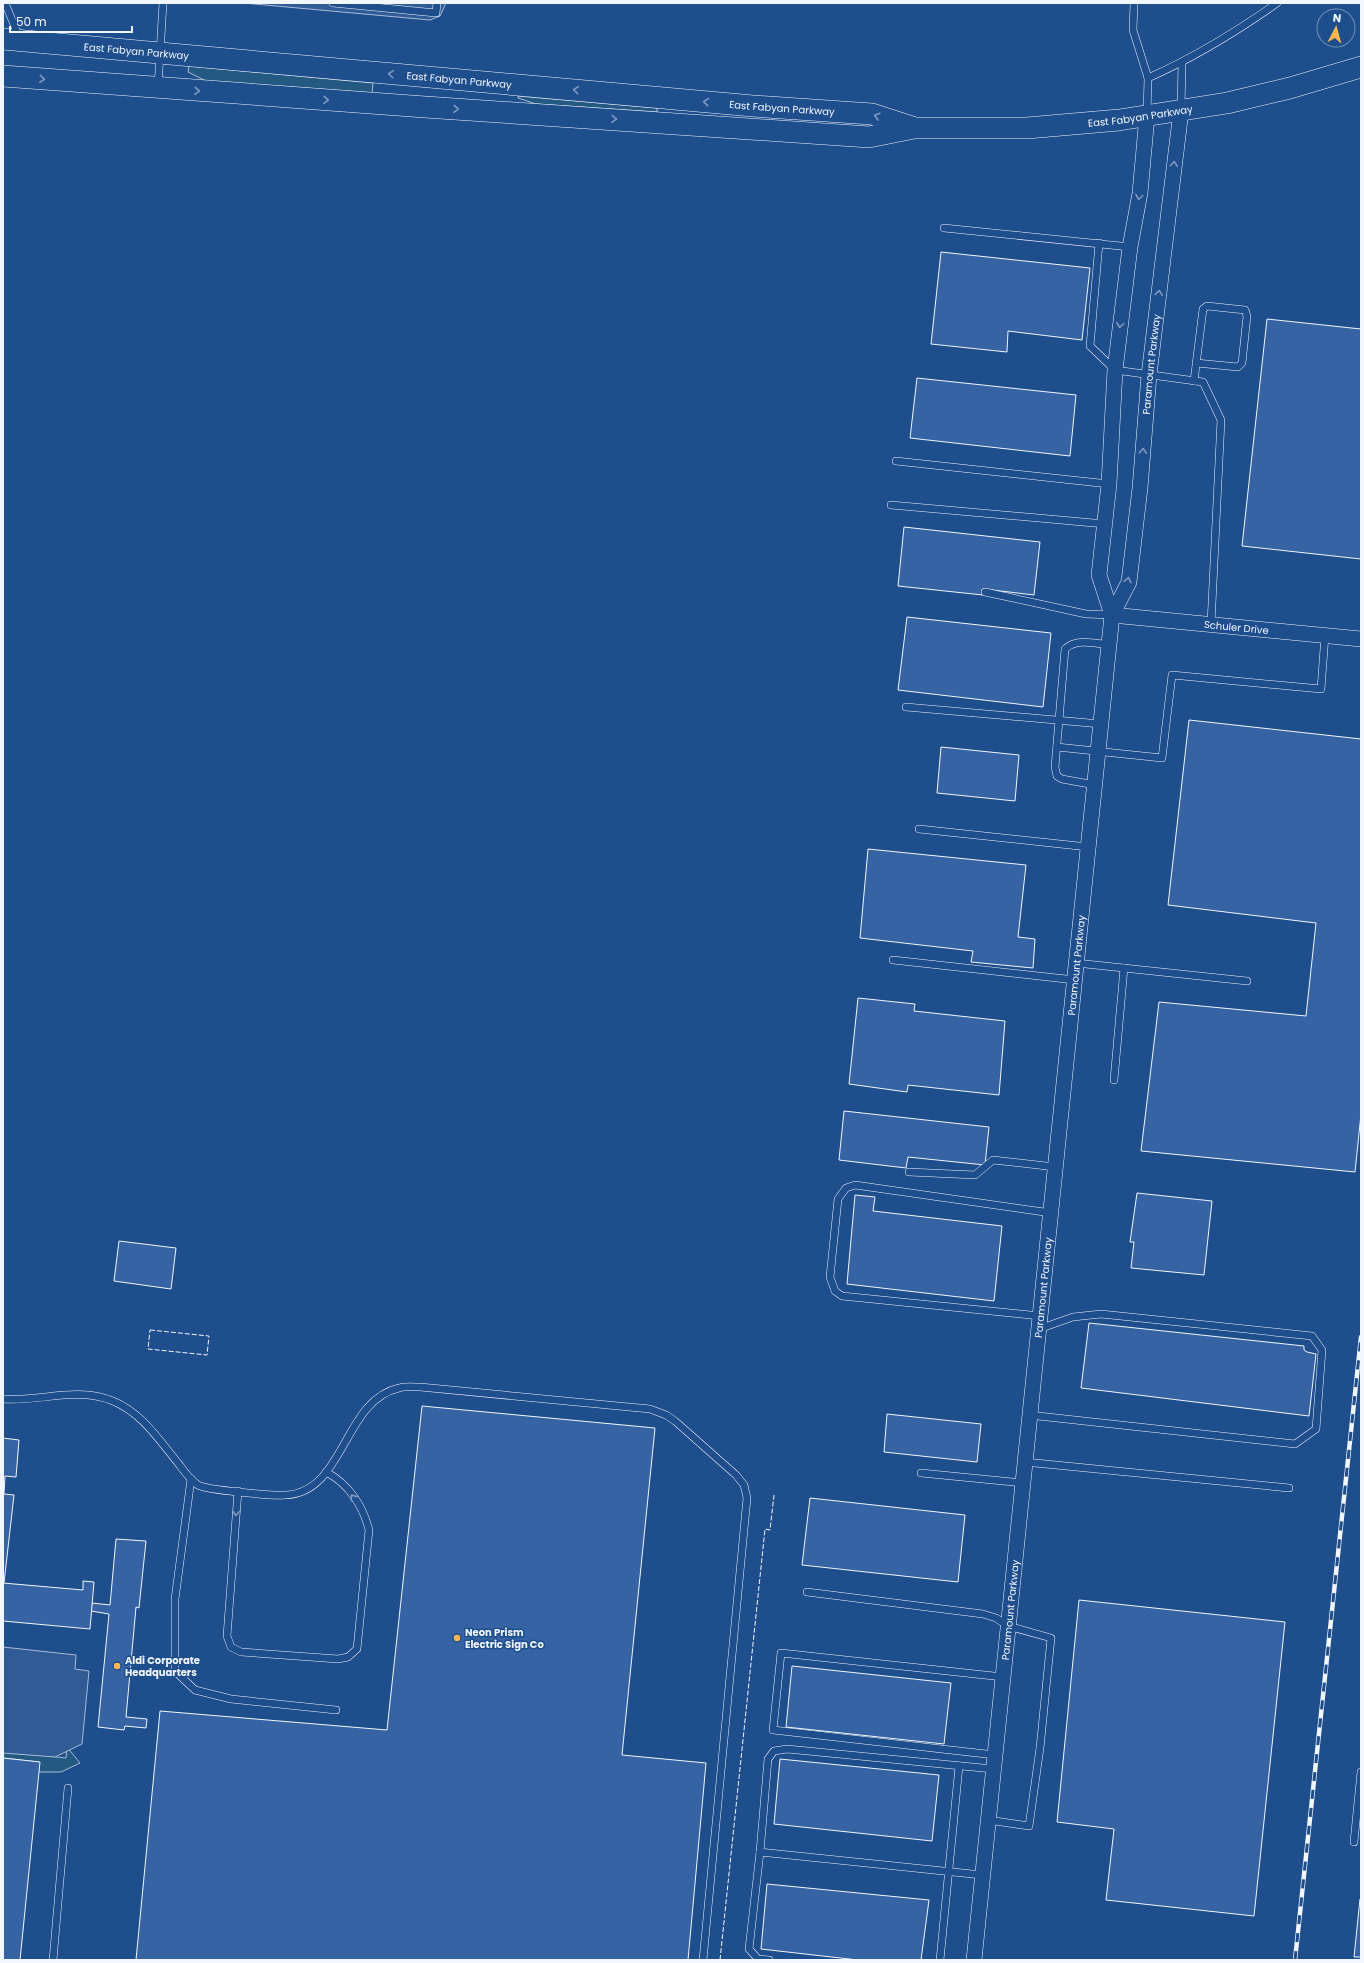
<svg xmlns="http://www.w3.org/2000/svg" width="1364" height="1963" viewBox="0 0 1364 1963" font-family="Poppins,sans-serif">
	<rect width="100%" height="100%" fill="#1f4e8c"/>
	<!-- green -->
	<g fill="#245a82" stroke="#a8bbd7">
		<polygon points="189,66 373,83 372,93 206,81 188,72"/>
		<polygon points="518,96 657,108 657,112 536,104 518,98"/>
		<polygon points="67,1747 80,1763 61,1772 38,1772 39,1762 3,1758 3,1751 66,1758"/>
	</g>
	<!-- parking -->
	<g fill="#305b95" stroke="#a8bbd7">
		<polygon points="243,3 446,3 440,16 430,20"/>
		<polygon points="3,1647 76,1655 75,1669 89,1671 82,1744 55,1757 3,1753"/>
	</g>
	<!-- building -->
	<g fill="#3563a3" stroke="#f2f6ff">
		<polygon points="941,252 1090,268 1082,340 1008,331 1007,352 931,344"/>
		<polygon points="1267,319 1361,329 1361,559 1242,546"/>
		<polygon points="917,378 1076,395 1070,456 910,438"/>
		<polygon points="904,527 1040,542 1034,595 984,589 983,595 898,586"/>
		<polygon points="907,617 1051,633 1043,707 898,690"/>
		<polygon points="1189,720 1361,739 1361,1114 1355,1172 1141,1151 1159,1002 1306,1016 1316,923 1168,905"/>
		<polygon points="941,747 1019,755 1015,801 937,793"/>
		<polygon points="868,849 1026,865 1018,937 1035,939 1033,968 971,962 973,951 860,938"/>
		<polygon points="858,998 915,1004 914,1011 1005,1021 999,1095 908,1085 907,1092 849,1084"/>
		<polygon points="844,1111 989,1127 985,1165 908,1157 906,1168 839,1160"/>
		<polygon points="1137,1193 1212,1201 1204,1275 1131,1268 1134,1242 1130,1242"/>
		<polygon points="855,1195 875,1197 873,1211 1002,1226 994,1301 847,1284"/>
		<polygon points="119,1241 176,1248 171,1289 114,1281"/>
		<polygon points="1089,1323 1304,1346 1304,1350 1307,1352 1316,1354 1309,1416 1081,1388"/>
		<polygon points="422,1406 655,1428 622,1755 706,1763 688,1960 136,1960 160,1711 387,1730"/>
		<polygon points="887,1414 981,1424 977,1462 884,1452"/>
		<polygon points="3,1438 19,1440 16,1477 5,1476 4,1494 14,1495 4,1583 3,1583"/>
		<polygon points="810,1498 965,1515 958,1582 802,1565"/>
		<polygon points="116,1539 146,1541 139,1608 136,1607 126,1717 147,1719 146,1728 125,1726 124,1730 98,1727 109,1614 91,1611 92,1603 110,1605"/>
		<polygon points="83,1581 94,1582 90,1629 3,1621 3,1583 83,1590"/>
		<polygon points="1079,1600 1285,1622 1254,1916 1106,1900 1114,1829 1057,1822"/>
		<polygon points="792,1666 951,1683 944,1744 786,1727"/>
		<polygon points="3,1758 40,1762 20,1960 3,1960"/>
		<polygon points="780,1759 939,1775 932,1841 774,1824"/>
		<polygon points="767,1884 929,1900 921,1960 858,1960 761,1949"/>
		<polygon points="1360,1899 1361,1899 1361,1957 1354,1957"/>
	</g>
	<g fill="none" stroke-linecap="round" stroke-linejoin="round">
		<!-- service casing -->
		<g stroke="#f2f6ff" stroke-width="8">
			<g id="service">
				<polyline points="5,3 20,39"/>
				<polyline points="333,3 436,13 437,3"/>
				<polyline points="1134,3 1133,30 1148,78 1147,114"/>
				<path d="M1148,78C1193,58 1236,32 1277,3"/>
				<polyline points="158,87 163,3"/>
				<polyline points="1181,109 1182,63"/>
				<polyline points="944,228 1130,247"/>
				<polyline points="1099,243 1090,346 1115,370 1203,382 1221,420 1211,624"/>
				<polyline points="1194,381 1203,309 1207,306 1245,310 1247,316 1242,363 1238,367 1196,363"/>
				<polyline points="896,461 1109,484"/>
				<polyline points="891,505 1105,524"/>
				<polyline points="985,592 1086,614 1112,615"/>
				<polyline points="906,707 1101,724"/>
				<polyline points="1057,747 1162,758 1172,675 1321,689 1325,635"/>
				<path d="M1095,785L1062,779L1057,776L1055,767L1065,649C1076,638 1094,643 1109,645"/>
				<polyline points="919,829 1088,847"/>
				<polyline points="893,960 1075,980"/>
				<polyline points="1076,963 1247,981"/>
				<polyline points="1114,1080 1124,968"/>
				<polyline points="909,1172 975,1175 993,1160 1055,1167"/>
				<polyline points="1040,1316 842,1296 835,1291 830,1277 838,1199 846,1188 855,1185 1051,1213"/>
				<path d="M3,1399C41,1402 76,1386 113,1401C142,1413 159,1440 178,1463C184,1471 190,1480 198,1485C206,1490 273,1496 285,1495C345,1493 343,1400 399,1388C406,1386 413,1387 420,1387L650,1409L666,1415L675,1421L736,1475L744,1485L747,1498L703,1960"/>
				<polyline points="1029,1415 1295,1444 1316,1429 1322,1350 1312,1336 1101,1314 1073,1317 1039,1329"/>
				<polyline points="1025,1462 1289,1488"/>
				<polyline points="921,1473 1022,1483"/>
				<polyline points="191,1479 175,1599 175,1671 195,1690 231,1699 336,1710"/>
				<path d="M238,1491L227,1636L231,1647L241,1652L338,1659L348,1657L357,1649L369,1530C363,1506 349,1484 326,1472"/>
				<polyline points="807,1592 983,1614 996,1618 1008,1626 1051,1638 1040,1748 1029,1826 988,1820"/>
				<polyline points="995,1755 773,1730 781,1653 1003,1677"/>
				<polyline points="1354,1842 1361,1772"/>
				<polyline points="760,1852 768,1759 774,1751 787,1749 993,1769"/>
				<polyline points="53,1960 68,1788"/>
				<polyline points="769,1960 758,1959 749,1949 760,1852 982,1875"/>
				<polyline points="940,1960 959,1766"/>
			</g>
		</g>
		<!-- minor casing -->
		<g stroke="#f2f6ff" stroke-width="16">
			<g id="minor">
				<polyline points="1112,615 1099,575 1109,484 1115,370 1130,247 1140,193 1147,116"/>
				<path id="s1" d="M1112,615L1361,639"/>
				<path id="s2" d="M974,1960L1112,615L1129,582L1140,488L1149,375L1181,111"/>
			</g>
		</g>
		<!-- secondary casing -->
		<g stroke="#f2f6ff" stroke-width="22">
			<g id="secondary">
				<path id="s3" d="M3,39L753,106L872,114L912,127"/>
				<path id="s4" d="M3,76L425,107L869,137L914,128H1027L1119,120L1227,103L1290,88L1361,67"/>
			</g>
		</g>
		<!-- service -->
		<use href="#service" stroke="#1f4e8c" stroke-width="7"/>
		<!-- minor -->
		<use href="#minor" stroke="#1f4e8c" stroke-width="15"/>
		<!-- secondary -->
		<use href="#secondary" stroke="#1f4e8c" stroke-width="21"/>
		<!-- rail casing -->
		<g stroke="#f2f6ff" stroke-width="4.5">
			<polyline id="rail" points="1295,1960 1361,1337"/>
		</g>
		<!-- rail -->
		<use href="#rail" stroke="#1f4e8c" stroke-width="3" stroke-dasharray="9" stroke-linecap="butt"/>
		<!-- fence -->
		<g stroke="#f2f6ff" stroke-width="1" stroke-dasharray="5 2" stroke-linecap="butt">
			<polygon points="150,1330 209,1336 207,1355 148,1349"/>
			<polyline points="720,1960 765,1529 770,1530 774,1495"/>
		</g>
	</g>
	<!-- one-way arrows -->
	<defs><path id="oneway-chevron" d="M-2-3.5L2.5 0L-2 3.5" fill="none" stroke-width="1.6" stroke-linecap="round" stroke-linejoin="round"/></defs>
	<g stroke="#7e9ac0">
		<use href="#oneway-chevron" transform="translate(391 74) rotate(-175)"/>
		<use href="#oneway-chevron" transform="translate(42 79) rotate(5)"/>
		<use href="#oneway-chevron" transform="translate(576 90) rotate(-175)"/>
		<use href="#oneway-chevron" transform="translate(197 91) rotate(4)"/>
		<use href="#oneway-chevron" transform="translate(326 100) rotate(4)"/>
		<use href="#oneway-chevron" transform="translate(706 102) rotate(-175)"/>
		<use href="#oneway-chevron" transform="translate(456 109) rotate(4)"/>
		<use href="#oneway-chevron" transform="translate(877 116) rotate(-164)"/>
		<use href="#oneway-chevron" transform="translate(614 119) rotate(4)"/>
		<use href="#oneway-chevron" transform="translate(1174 164) rotate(-84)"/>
		<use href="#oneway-chevron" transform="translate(1139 197) rotate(99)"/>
		<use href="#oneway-chevron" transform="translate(1159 293) rotate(-83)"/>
		<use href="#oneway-chevron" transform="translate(1120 325) rotate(97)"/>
		<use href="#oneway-chevron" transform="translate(1143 451) rotate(-86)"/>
		<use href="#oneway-chevron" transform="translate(1128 580) rotate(-77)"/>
		<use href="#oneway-chevron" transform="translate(353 1497) rotate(-125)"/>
		<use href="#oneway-chevron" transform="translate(236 1513) rotate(94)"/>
	</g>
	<!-- markers -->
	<g fill="#ffb74d" stroke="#1f4e8c" stroke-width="1.5">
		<circle cx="457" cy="1638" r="4"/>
		<circle cx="117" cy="1666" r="4"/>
	</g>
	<g text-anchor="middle" stroke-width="3" stroke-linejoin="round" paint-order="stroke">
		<!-- street labels -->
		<g font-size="10" fill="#f2f6ff" stroke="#1f4e8c">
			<text dy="4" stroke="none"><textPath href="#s3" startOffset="134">East Fabyan Parkway</textPath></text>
			<text dy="4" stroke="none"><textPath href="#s3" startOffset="458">East Fabyan Parkway</textPath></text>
			<text dy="4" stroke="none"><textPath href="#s3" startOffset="782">East Fabyan Parkway</textPath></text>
			<text dy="4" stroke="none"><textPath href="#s4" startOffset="1141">East Fabyan Parkway</textPath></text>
			<text dy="4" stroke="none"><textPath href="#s2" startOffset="1608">Paramount Parkway</textPath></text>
			<text dy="4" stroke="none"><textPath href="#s1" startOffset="125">Schuler Drive</textPath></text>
			<text dy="4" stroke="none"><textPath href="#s2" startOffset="1000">Paramount Parkway</textPath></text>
			<text dy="4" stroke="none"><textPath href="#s2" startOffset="676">Paramount Parkway</textPath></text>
			<text dy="4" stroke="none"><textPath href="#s2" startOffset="352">Paramount Parkway</textPath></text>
		</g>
		<!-- poi labels -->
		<g font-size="10" font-weight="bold" fill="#f2f6ff" stroke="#1f4e8c" text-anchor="start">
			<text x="465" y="1636">Neon Prism<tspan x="465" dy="12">Electric Sign Co</tspan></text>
			<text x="125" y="1664">Aldi Corporate<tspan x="125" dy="12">Headquarters</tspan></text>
		</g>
	</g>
	<!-- border -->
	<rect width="1364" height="1963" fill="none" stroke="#f2f6ff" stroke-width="8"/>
	<!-- north arrow -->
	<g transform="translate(1336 28) rotate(6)"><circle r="19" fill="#1f4e8c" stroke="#7391ba"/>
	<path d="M0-3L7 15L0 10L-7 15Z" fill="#ffb74d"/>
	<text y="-6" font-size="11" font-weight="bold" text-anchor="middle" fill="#f2f6ff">N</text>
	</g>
	<!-- scale -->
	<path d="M10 26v6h122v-6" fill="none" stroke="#f2f6ff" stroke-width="2"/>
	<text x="16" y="26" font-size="12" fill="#f2f6ff" stroke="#1f4e8c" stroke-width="3" paint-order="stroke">50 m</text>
</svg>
